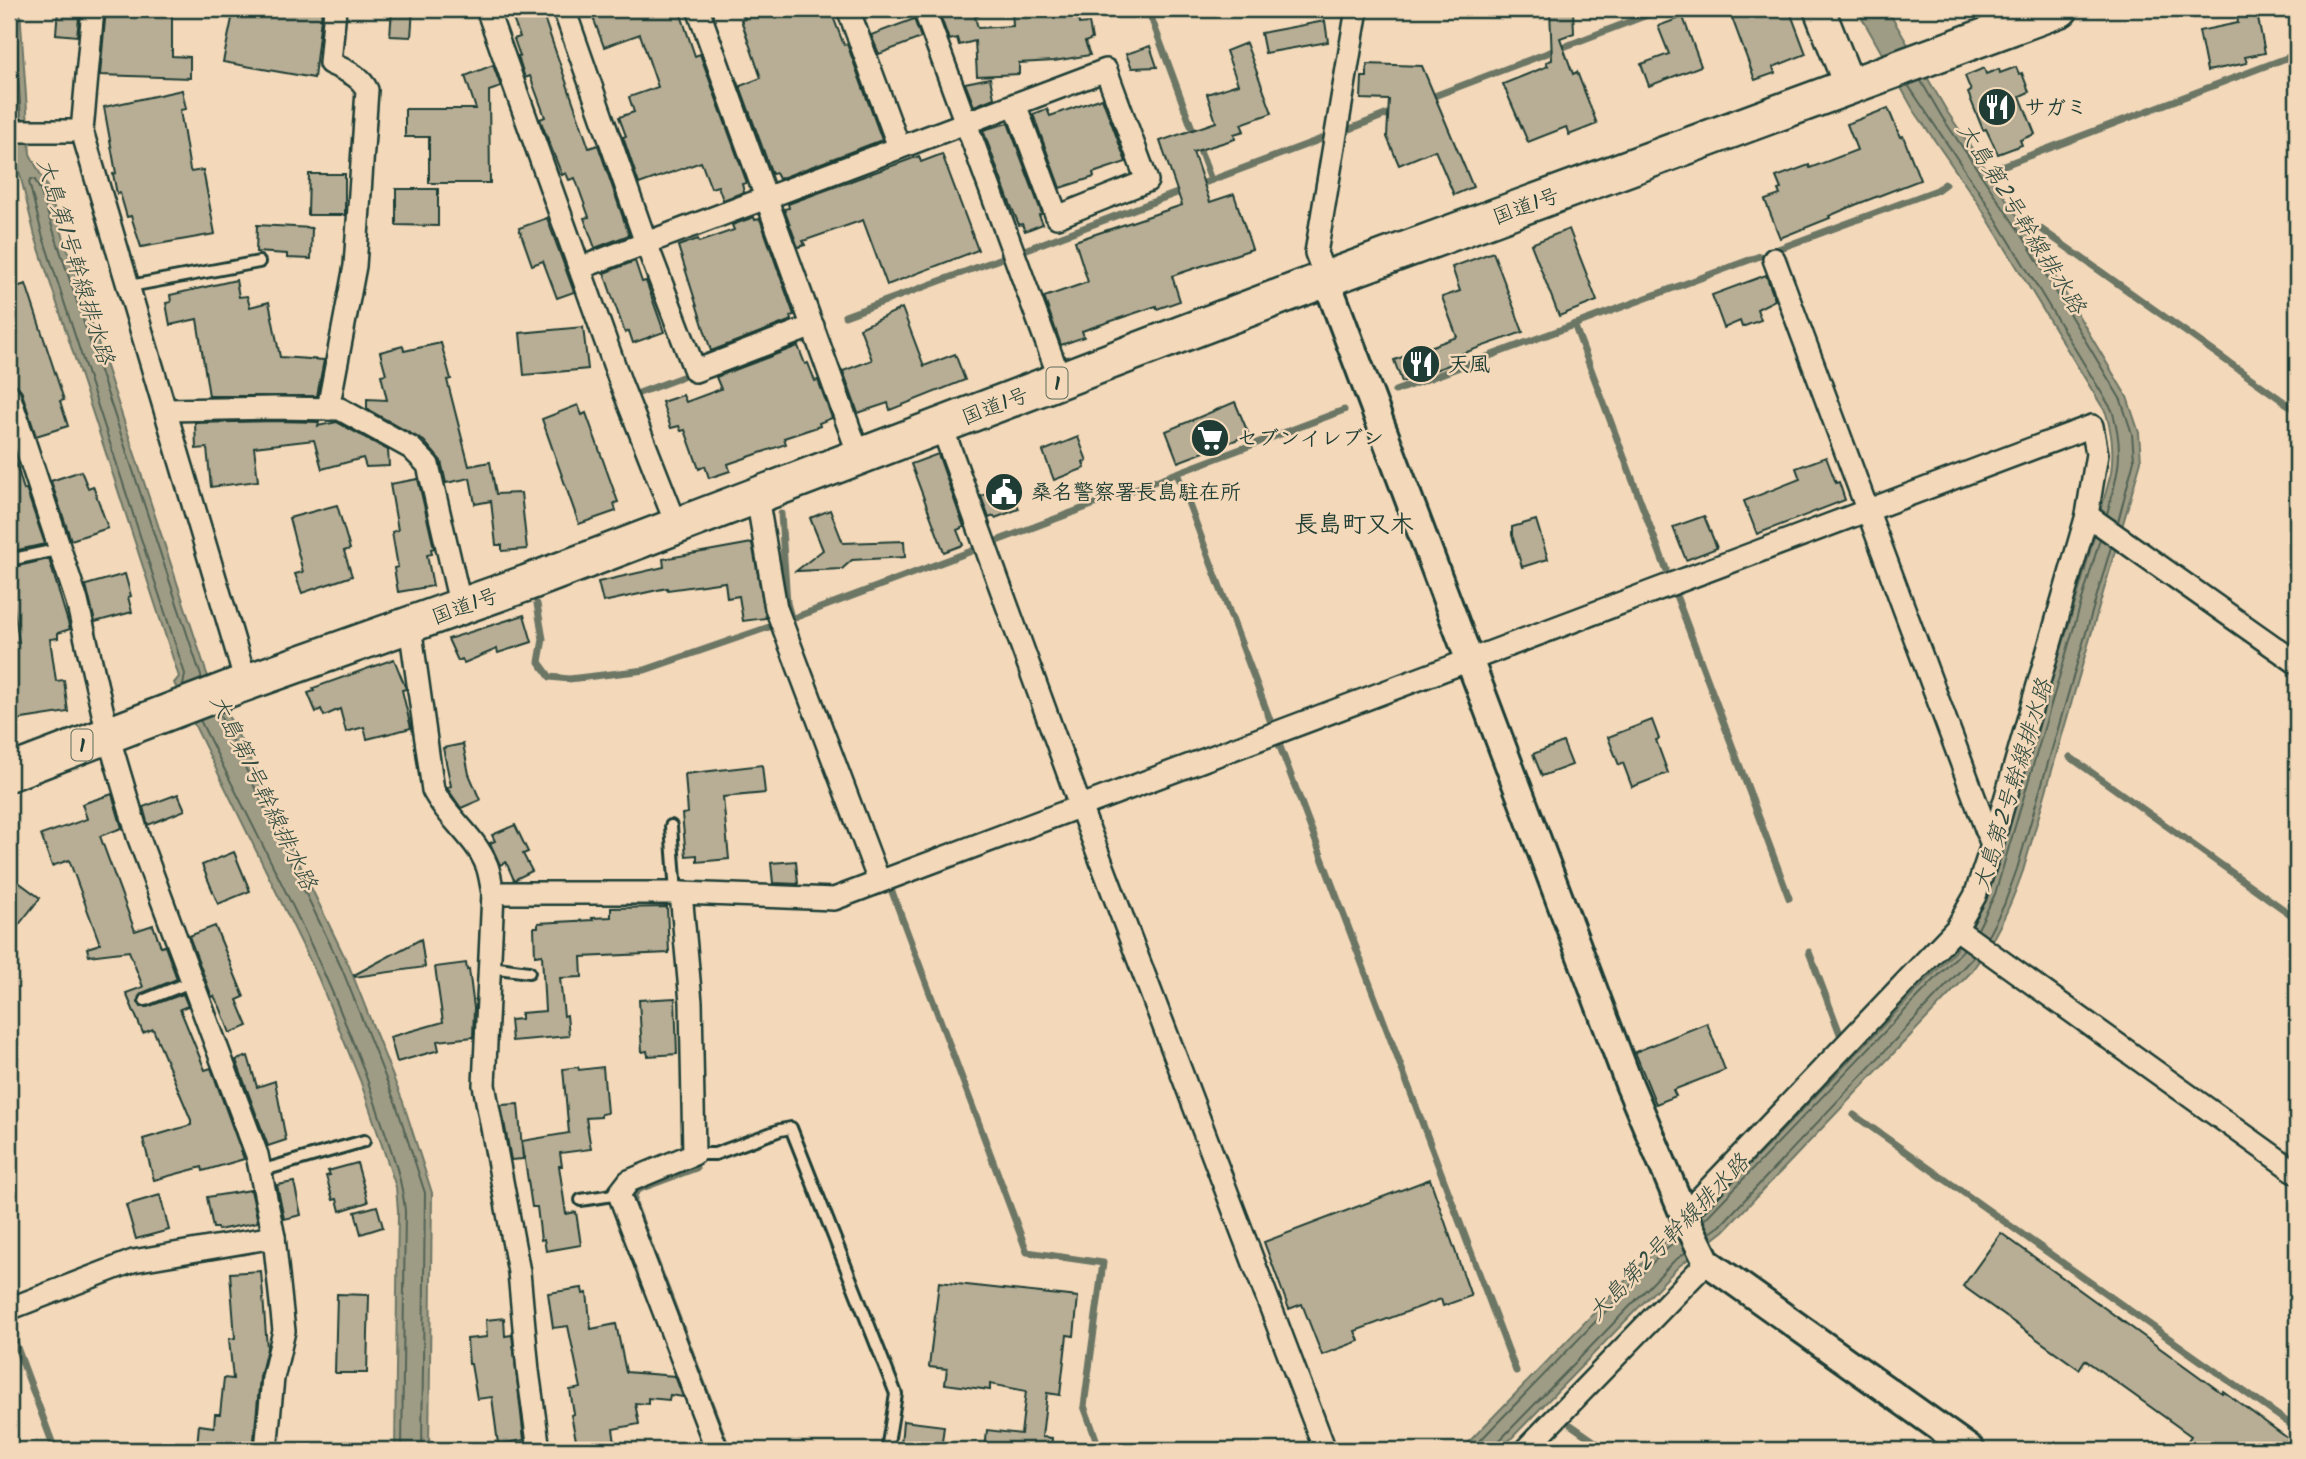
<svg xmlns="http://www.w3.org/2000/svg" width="2306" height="1459" viewBox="0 0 2306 1459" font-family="Kalam,'Klee One',sans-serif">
	<rect width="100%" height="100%" fill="#f3d9ba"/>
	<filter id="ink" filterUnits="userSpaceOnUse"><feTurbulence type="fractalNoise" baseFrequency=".0143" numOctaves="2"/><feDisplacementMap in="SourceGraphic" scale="14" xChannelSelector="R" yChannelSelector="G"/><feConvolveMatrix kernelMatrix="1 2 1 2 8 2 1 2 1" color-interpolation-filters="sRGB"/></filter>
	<g filter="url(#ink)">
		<!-- water -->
		<g fill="#9f9c85" stroke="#6c7665" stroke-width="2">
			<polygon points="9,9 20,9 30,154 47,187 207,674 266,790 273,809 349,966 403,1102 432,1193 429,1450 395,1450 398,1211 396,1187 360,1080 318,977 174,683 179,677 35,236 16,158 9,108"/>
			<path d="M1857,9H1887L1948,113L2031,236L2127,397L2139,433L2141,461L2023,871C2009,910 1996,938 1971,972L1724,1231L1678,1267L1500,1450H1461L1659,1246L1707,1209L1954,952L1973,925L1988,892L2084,574L2111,473C2114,451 2112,434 2106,413L1978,203L1913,109Z"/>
		</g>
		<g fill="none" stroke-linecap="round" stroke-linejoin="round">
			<!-- shore -->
			<g stroke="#526354" stroke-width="2">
				<polyline points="14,9 21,119"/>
				<polyline points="1921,81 1942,117 2025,240 2121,400 2132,434 2134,460 2118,522"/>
				<path d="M1908,85L1984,199L2112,410C2125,451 2118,475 2107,514"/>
				<polyline points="183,686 185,674 42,234 29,182 31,179 35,180 40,190 202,679"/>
				<polyline points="219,713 342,969 396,1104 425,1193 422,1450"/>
				<path d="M200,720C263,848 332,973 377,1108C388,1142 402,1175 405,1211L402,1450"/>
				<polyline points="1978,929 1995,894 2100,539"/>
				<polyline points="1988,936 2004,905 2017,869 2111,547"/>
				<polyline points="1703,1221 1964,949"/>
				<polyline points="1710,1233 1720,1226 1974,956"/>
				<polyline points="1471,1450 1663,1252 1679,1239"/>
				<polyline points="1496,1450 1498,1442 1673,1262 1686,1252"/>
			</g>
			<!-- stream -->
			<g stroke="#6c7665" stroke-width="7">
				<polyline points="1148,9 1211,180"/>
				<polyline points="1429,98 1663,9"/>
				<polyline points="1350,129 1395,111"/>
				<polyline points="2002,166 2297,54"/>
				<polyline points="1196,186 1324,138"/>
				<polyline points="2041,229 2297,411"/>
				<polyline points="1778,249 1937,190 1945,184"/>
				<polyline points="1019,252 1185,190"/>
				<polyline points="845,316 1005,257"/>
				<polyline points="1574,324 1666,569"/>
				<polyline points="1395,391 1760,256"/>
				<polyline points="639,393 682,377"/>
				<polyline points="1177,473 1272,725"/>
				<polyline points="781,514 787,603 792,621"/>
				<polyline points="994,542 1344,410"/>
				<polyline points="1677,598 1789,898"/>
				<polyline points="537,604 543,639 539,662 550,677 569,679 645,670 769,627"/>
				<polyline points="791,619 977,549"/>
				<polyline points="1279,744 1516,1371"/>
				<polyline points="2070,757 2297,919"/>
				<polyline points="891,889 1027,1252 1103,1263 1084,1406 1100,1450"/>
				<polyline points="1809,952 1842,1039"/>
				<polyline points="1854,1115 2297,1429"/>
				<polyline points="696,1168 637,1190 634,1196 634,1204 728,1450"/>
				<polyline points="9,1326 55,1450"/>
				<polyline points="1571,1425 1607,1450"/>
			</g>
		</g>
		<!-- building -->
		<g fill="#b8ae95" stroke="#1f3d34" stroke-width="2">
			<polygon points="58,9 80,9 77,36 56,34"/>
			<polygon points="106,9 172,9 172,56 190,57 190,78 100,75"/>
			<polygon points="234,9 322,9 314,78 223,62"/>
			<polygon points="392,9 413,9 411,37 390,36"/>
			<polygon points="509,9 541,9 589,148 598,145 629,235 595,248 584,218 589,217 575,178 569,180 566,173 562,175 540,119 545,117 530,76 525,78 518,56 520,56 514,39 520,37"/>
			<polygon points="590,9 679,9 695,56 700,54 747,183 742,184 744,192 723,200 718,186 711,188 701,162 639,184 623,137 626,136 619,117 634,112 629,97 658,87 640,34 604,47"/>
			<polygon points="741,9 830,9 844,45 847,44 882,140 779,179 776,173 772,174 740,86 761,78 741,20 745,19"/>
			<polygon points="938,9 992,9 975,17 978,28 1013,26 1012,9 1078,9 1079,24 1089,23 1092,39 1085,42 1090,55 1054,61 1019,63 1019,74 977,76 975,41 959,45 957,38 949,40"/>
			<polygon points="1550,9 1573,9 1574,33 1560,38 1573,74 1577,72 1597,124 1569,135 1566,127 1528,142 1503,84 1548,66 1546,62 1552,60"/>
			<polygon points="1746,9 1789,9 1806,54 1773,67 1775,73 1755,80 1731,15"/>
			<polygon points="2257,13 2265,53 2245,57 2247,63 2207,71 2199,31 2238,23 2237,17"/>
			<polygon points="1683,17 1701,66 1649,86 1641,64 1669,54 1658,26"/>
			<polygon points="914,19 921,38 879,54 871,35"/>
			<polygon points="1325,21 1328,42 1265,53 1261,33"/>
			<polygon points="1246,43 1272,113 1241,124 1244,131 1234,134 1235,139 1193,152 1210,202 1234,194 1252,249 1172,276 1180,301 1157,309 1156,306 1082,331 1084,337 1061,345 1044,297 1088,282 1075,241 1182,205 1160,141 1216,122 1207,94 1238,84 1226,51"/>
			<polygon points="1150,46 1157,67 1132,68 1126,54"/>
			<polygon points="1367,64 1422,66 1473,187 1454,195 1435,150 1399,165 1387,137 1389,100 1361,99 1362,77 1367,77"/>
			<polygon points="493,65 501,87 489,91 490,183 429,183 429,137 405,137 405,109 476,109 465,76"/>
			<polygon points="2016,67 2019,74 2022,73 2029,92 2020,96 2035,134 2020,140 2022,145 1998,154 1986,129 1983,130 1968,93 1971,91 1965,76 1984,68 1986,74 1999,69 2000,73"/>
			<polygon points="990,78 994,98 974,106 965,83"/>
			<polygon points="182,90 186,109 180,110 190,170 191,172 203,170 215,234 141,247 131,216 127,217 120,193 117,194 113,174 116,173 104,107"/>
			<polygon points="1102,98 1126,162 1093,173 1094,177 1060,188 1033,114 1047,109 1050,116"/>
			<polygon points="1888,108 1900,137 1903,136 1920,180 1855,205 1829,216 1830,218 1780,238 1765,200 1780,195 1778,190 1781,189 1776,177 1809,165 1810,168 1857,150 1847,124"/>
			<polygon points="1008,123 1042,214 1039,215 1043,224 1025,231 1022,224 1019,225 1009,201 983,130"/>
			<polygon points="942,154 978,250 887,285 863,220 803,241 805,245 798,247 784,209 789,208 788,204 919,156 921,162"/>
			<polygon points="309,174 345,174 345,215 308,215"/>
			<polygon points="396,189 438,189 438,226 396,225"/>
			<polygon points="754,217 755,220 760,219 794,315 790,316 791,320 789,321 711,351 678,246 698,239 699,242 734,230 732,225"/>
			<polygon points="547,218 574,292 557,298 543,261 532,265 519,228"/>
			<polygon points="257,225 312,228 311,259 287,258 287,254 256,252"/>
			<polygon points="1569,229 1597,301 1559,316 1531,244"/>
			<polygon points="1493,252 1523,332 1458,355 1460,361 1402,382 1394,360 1457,337 1442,297 1460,291 1452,267"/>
			<polygon points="635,261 642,282 646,281 664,332 633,343 629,331 625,333 604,273"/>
			<polygon points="1766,275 1775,300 1757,309 1761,320 1742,327 1740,321 1724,328 1712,295"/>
			<polygon points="236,280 239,297 247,296 250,307 269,302 280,357 324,360 317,396 209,396 197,319 170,325 166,303 171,302 170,295"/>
			<polygon points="26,284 64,400 60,401 68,426 36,436 21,390 17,385 9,382 9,336 18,333 9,306 9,289"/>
			<polygon points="902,308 924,366 955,354 965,380 890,410 888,403 858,413 843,371 872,360 860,328"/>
			<polygon points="583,327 588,369 524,375 520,333"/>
			<polygon points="441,343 451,379 447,380 469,466 490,462 496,494 521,493 527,549 502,551 502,545 496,545 491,501 475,504 470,478 446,483 441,461 424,441 367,409 367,399 387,400 381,375 386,374 380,352 403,346 404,351"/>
			<polygon points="798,346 805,364 808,363 815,381 818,380 832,418 819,423 820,426 784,438 786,444 728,464 730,471 709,478 705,466 699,469 685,430 681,431 679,426 671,428 662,402 683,395 686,402 721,389 716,377"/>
			<polygon points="1235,402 1249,435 1178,462 1166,431"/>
			<polygon points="578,405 582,415 586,413 618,502 614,503 616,511 579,524 542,419"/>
			<polygon points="275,421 319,422 318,426 337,422 388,450 389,466 366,467 363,458 322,469 314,440 254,447 258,481 211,487 207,448 196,449 195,423"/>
			<polygon points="1078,437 1087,461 1083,462 1085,468 1054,480 1043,451"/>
			<polygon points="938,454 964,527 957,530 963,545 944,552 911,464"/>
			<polygon points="14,456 24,490 26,489 45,544 9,552 9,457"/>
			<polygon points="1826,457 1836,483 1839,482 1845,500 1757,534 1744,501 1800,479 1796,468"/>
			<polygon points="81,471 88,488 93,486 108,528 71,540 51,481"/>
			<polygon points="418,479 434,548 431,549 432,554 427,555 433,586 398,592 394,568 398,567 392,532 398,530 390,484"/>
			<polygon points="1010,485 1019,509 995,518 994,516 989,518 981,496"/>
			<polygon points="337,505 350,549 344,551 352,576 302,593 295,574 303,572 289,518"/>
			<polygon points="830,510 843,543 904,541 905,557 852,560 842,569 796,571 823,550 810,518"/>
			<polygon points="1704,516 1717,548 1686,560 1673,527"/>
			<polygon points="1536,520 1548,559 1522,567 1512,535 1512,527"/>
			<polygon points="752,543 766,618 743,621 739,596 727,598 725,582 668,590 667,588 603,602 598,582 664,567 663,559"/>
			<polygon points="49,559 70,629 58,633 58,638 50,639 56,681 64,680 68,712 9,721 9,674 14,673 9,643 19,642 13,601 9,601 9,568"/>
			<polygon points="125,574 131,596 128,597 132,612 95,622 86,585"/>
			<polygon points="524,615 532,642 498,653 497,649 464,663 462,659 458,661 448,639"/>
			<polygon points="394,659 406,689 402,690 411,728 367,739 364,727 346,732 340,709 324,716 321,709 316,712 308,693 314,691 313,688"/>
			<polygon points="1652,720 1659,739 1656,740 1668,773 1632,787 1623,763 1619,765 1608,737"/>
			<polygon points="1563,742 1572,765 1542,776 1533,754"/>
			<polygon points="463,744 469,774 480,800 461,808 447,788 451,786 443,748"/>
			<polygon points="762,765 765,793 723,797 729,859 697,862 697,855 686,856 682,814 688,813 685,774"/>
			<polygon points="112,794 122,828 100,836 135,931 153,925 161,947 165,946 177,979 142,993 138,1002 141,1007 147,1007 183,994 188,1006 180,1009 205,1070 211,1068 244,1159 203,1171 202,1167 154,1180 143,1139 191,1125 191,1120 153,1029 143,1033 126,993 143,987 129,951 89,956 87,948 100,944 69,860 52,866 41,835 87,819 82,804"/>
			<polygon points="178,794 185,810 148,825 143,807"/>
			<polygon points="515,825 528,852 523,854 532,871 514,880 506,862 500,865 490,843 495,841 492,835"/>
			<polygon points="234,852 250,891 218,904 202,865"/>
			<polygon points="796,861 798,884 773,883 771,863"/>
			<polygon points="9,875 40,898 9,937"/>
			<polygon points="667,907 669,953 581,957 582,977 560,978 564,1016 567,1015 569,1036 512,1041 510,1020 521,1019 521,1013 545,1011 542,955 535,956 534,927 538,927 538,923 593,920 592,918 611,917 611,908"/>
			<polygon points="215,926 244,997 237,1000 248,1026 230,1033 220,1007 214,996 212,997 189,936"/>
			<polygon points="421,939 425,967 355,977 354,975"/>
			<polygon points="466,963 467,970 469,969 474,1008 473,1037 437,1041 439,1050 397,1062 390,1037 443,1022 435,967"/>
			<polygon points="675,998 677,1054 648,1056 647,1051 642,1052 639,1000"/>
			<polygon points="1707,1023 1725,1070 1673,1090 1676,1096 1656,1104 1635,1052"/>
			<polygon points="248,1056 257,1087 275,1081 286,1140 268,1146 236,1060"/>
			<polygon points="578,1067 579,1070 603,1067 607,1113 601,1114 601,1117 586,1118 591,1149 560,1153 562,1166 559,1166 566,1214 576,1212 581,1245 546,1251 544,1239 541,1240 537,1207 532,1207 522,1141 569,1133 563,1069"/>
			<polygon points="518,1104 523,1159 511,1160 501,1105"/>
			<polygon points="357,1163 368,1202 340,1211 337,1199 333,1200 326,1176 330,1175 328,1171"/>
			<polygon points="1430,1179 1471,1296 1443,1306 1441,1299 1355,1331 1359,1341 1322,1355 1302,1304 1289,1309 1264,1242"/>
			<polygon points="294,1182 301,1215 284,1219 277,1185"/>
			<polygon points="251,1190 258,1222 218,1230 217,1228 213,1228 207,1197"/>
			<polygon points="160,1195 169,1230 136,1239 126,1205"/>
			<polygon points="377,1206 383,1227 361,1234 355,1212"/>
			<polygon points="2001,1233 2222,1393 2223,1391 2297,1445 2297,1450 2181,1450 2191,1436 2085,1360 2079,1369 1963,1286"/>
			<polygon points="261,1271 267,1348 260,1377 253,1450 212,1450 212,1448 197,1446 199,1425 214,1427 215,1414 220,1414 224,1378 233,1379 229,1339 235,1338 230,1273"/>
			<polygon points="939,1282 1078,1297 1074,1336 1067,1335 1060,1395 1047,1393 1042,1437 1052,1438 1051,1450 985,1450 987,1430 1021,1434 1026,1391 990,1384 990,1390 945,1384 947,1369 929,1367"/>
			<polygon points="582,1288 583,1294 587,1293 591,1329 616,1324 626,1372 675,1376 683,1397 670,1395 669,1400 648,1398 648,1404 635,1403 639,1424 613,1429 616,1450 578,1450 571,1415 574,1414 570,1390 581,1388 568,1326 553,1328 548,1293"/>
			<polygon points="337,1294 369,1295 367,1373 335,1373"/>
			<polygon points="504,1318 505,1336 512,1335 524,1440 498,1444 492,1397 477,1399 471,1364 469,1364 467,1339 487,1337 486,1320"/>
			<polygon points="903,1421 944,1426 941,1450 901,1445"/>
		</g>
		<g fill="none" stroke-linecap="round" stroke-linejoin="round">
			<!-- service casing -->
			<g stroke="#1f3d34" stroke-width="16">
				<g id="service">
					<polyline points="130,286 259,262"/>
					<polyline points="9,560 61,549"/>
					<polyline points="671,826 676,893"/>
					<polyline points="490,967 529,972"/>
					<polyline points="145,1000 193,981"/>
					<polyline points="694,1154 715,1154 780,1130 791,1128 896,1394 887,1450"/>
					<polyline points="260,1171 364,1141"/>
					<polyline points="581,1200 619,1194"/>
				</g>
			</g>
			<!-- minor casing -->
			<g stroke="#1f3d34" stroke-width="26">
				<g id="minor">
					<polyline points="93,9 82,131 246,682"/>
					<polyline points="487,9 621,384 677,526"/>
					<polyline points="564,9 646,243 695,371 813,326"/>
					<polyline points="698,9 860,458"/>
					<polyline points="848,9 899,147"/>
					<polyline points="924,9 1061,382"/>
					<polyline points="9,131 82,131"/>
					<polyline points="580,268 1106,70 1147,181 1057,217 1015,104"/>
					<polyline points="1326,279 1316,253 1357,9"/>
					<polyline points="9,395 77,601 108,735 138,836 257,1155 274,1237 284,1331 273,1378 266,1450"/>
					<path d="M328,409L355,266L367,90C360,75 344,70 330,63L335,9"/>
					<polyline points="167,410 275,408 340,409 411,448 428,465 461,607"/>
					<polyline points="942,427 1080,806 1325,1450"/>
					<polyline points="757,497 776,608 879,881"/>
					<polyline points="2087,515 2297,663"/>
					<path d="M410,626L433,790C447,818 476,837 487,866C490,874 491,884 493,893L484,1085L519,1272L528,1371L539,1450"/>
					<polyline points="493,893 681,893 834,899 2092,426 2097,454 2087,515 1992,845"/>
					<polyline points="681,893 691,1002 694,1154 629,1181 619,1194 717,1450"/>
					<polyline points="1958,930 2297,1173"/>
					<polyline points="1684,1215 1956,929 1975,896 1992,845 1774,259"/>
					<polyline points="9,1309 133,1261 274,1237"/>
					<polyline points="1525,1450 1707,1262"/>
				</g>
			</g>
			<!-- tertiary casing -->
			<g stroke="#1f3d34" stroke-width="32">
				<polyline id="tertiary" points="1326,279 1629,1084 1684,1215 1707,1262 1971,1450"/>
			</g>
			<!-- secondary casing -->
			<g stroke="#1f3d34" stroke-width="35">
				<polyline id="secondary" points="1819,9 1850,87"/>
			</g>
			<!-- trunk casing -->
			<g stroke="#1f3d34" stroke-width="40">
				<polyline id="trunk" points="9,773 234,687 527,583 1326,279 2060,9"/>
			</g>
			<!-- service -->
			<use href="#service" stroke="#f3d9ba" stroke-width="10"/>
			<!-- minor -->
			<use href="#minor" stroke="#f3d9ba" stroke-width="21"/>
			<!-- tertiary -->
			<use href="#tertiary" stroke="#f3d9ba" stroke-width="26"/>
			<!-- secondary -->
			<use href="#secondary" stroke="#f3d9ba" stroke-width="30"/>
			<!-- trunk -->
			<use href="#trunk" stroke="#f3d9ba" stroke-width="35"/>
		</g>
	</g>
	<!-- icons -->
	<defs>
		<g id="restaurant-disc" transform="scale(2.0125)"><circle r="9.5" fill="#1f3d34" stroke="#f3d9ba"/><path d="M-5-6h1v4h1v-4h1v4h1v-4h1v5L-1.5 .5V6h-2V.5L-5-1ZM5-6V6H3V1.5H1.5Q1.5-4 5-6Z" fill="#fff"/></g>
		<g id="supermarket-disc" transform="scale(2.0125)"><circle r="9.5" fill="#1f3d34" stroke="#f3d9ba"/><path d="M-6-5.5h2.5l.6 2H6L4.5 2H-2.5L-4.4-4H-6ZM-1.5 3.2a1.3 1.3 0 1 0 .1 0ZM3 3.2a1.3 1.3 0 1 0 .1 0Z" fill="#fff"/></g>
		<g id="civic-disc" transform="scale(2.0125)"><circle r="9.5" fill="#1f3d34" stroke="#f3d9ba"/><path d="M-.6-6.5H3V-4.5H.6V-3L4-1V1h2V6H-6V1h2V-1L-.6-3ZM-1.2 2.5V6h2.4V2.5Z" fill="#fff"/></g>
	</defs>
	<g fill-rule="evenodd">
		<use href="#restaurant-disc" x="1997" y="107"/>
		<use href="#restaurant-disc" x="1421" y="364"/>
		<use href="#supermarket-disc" x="1210" y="438"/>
		<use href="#civic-disc" x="1004" y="492"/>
	</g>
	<g text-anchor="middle" stroke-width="5" stroke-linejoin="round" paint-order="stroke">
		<!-- shield labels -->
		<g fill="#f3d9ba" stroke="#5f6c5c" stroke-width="2">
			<rect x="1046.5" y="367.5" width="21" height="31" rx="5"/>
			<rect x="71.5" y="729.5" width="21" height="31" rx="5"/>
		</g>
		<g font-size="19" font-weight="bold" fill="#1f3d34">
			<text x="1057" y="390">1</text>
			<text x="82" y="752">1</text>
		</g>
		<!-- poi labels -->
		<g font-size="21" font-weight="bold" fill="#1f3d34" stroke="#f3d9ba" text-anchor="start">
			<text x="2024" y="114">サガミ</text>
			<text x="1448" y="371">天風</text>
			<text x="1237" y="445">セブンイレブン</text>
			<text x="1031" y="499">桑名警察署長島駐在所</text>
		</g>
		<!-- street labels -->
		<g font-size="21" fill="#1f3d34" stroke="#f3d9ba">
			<text transform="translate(1526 206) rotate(-20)" y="7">国道1号</text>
			<text transform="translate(995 406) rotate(-21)" y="7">国道1号</text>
			<text transform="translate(465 606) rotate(-20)" y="7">国道1号</text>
		</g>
		<!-- water labels -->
		<g font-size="23" font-style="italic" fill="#324b40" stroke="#f3d9ba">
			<text transform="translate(2022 218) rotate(58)" y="8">大島第2号幹線排水路</text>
			<text transform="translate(76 261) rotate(73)" y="8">大島第1号幹線排水路</text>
			<text transform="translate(2012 785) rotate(-73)" y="8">大島第2号幹線排水路</text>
			<text transform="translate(264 792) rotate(64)" y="8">大島第1号幹線排水路</text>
			<text transform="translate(1668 1237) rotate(-46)" y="8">大島第2号幹線排水路</text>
		</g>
		<!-- quarter labels -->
		<g font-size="24" font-weight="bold" fill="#1f3d34" stroke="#f3d9ba">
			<text x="1354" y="532">長島町又木</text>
		</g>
	</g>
	<!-- margin -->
	<rect width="2306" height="1459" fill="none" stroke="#f3d9ba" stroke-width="35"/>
	<rect x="18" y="18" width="2271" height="1424" fill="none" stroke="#1f3d34" stroke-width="2.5" filter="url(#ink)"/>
</svg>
